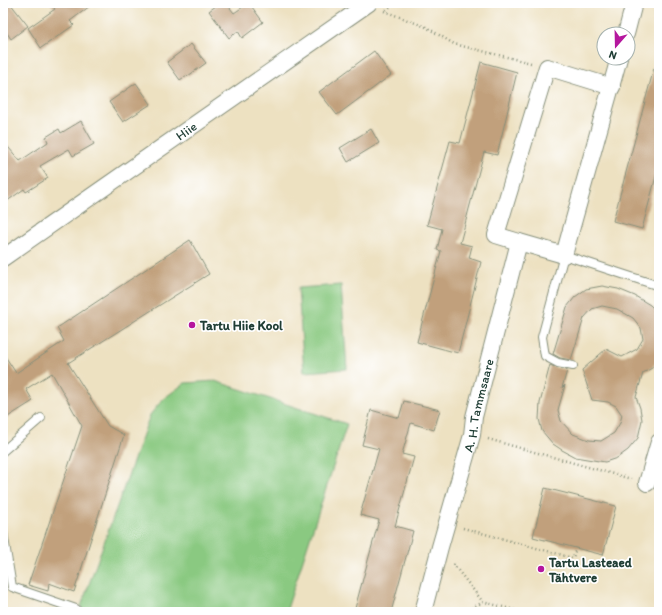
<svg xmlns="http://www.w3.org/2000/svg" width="662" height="615" viewBox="0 0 662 615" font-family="Itim,sans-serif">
	<rect width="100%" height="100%" fill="#fff"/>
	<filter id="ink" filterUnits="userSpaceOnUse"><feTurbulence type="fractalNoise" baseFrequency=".025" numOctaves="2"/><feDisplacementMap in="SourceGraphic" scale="8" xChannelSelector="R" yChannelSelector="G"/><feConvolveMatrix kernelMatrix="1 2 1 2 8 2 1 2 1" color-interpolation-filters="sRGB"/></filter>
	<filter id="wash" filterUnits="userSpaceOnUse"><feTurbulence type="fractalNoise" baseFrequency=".012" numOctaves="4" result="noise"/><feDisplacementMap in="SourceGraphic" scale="16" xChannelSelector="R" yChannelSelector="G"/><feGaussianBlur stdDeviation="0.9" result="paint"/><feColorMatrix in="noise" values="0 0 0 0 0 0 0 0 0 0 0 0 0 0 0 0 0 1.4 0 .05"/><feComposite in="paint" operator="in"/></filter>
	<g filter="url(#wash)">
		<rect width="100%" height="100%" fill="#ede1c1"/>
		<!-- green -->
		<g fill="#8ac981" stroke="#54835a">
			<polygon points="341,285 347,369 304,372 298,288"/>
			<polygon points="215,381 347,424 286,612 79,612 150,415 163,399 185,383"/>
		</g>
		<g id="blocks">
			<!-- building -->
			<g fill="#c1a07b">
				<polygon points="3,3 10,3 28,26 11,39 3,27"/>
				<polygon points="50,3 94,3 70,21 74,25 41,48 28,28 55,9"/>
				<polygon points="220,3 226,3 234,13 249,3 263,22 242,38 238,31 229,38 209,11"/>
				<polygon points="191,44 206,63 188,76 187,75 180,80 167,62"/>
				<polygon points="374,51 391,75 337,115 319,92"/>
				<polygon points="481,62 517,72 497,155 484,152 460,243 472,246 469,258 481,262 458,353 417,342 441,251 437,250 442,229 427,225 450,141 460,143"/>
				<polygon points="654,68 659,69 659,165 642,229 613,221"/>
				<polygon points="136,83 151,104 123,122 109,102"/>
				<polygon points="81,121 94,144 73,156 69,149 40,166 48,178 26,192 24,189 3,204 3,141 20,161 48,142 46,137 59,129 61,133"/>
				<polygon points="371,129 379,143 348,162 340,148"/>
				<polygon points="190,240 209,274 68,363 108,426 124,435 74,592 49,583 48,591 28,585 82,426 52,373 26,389 33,401 3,420 3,353 16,373 64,341 57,328"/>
				<polygon points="602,286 618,289 635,296 650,305 659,314 659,358 652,368 643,373 636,397 640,408 642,420 638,438 628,450 617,458 605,462 575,457 562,450 553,444 542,431 539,419 540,403 550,365 557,368 567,370 562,388 565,385 558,410 561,421 573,434 589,440 601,441 614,433 620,423 622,415 616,406 608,402 592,400 582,370 606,349 622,357 637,349 643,339 641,328 633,318 617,309 602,306 592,309 584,318 571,360 560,358 553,354 567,307 575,297 586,289"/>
				<polygon points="404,401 440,410 434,430 411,423 402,454 414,457 395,526 413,531 391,612 354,612 379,520 360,515 379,449 362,445 371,410 399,418"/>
				<polygon points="545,488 616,506 603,555 533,537"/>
			</g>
		</g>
	</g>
	<g filter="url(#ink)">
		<use href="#blocks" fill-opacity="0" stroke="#868f7a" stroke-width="1"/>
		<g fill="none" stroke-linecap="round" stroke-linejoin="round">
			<!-- lane casing -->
			<g stroke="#868f7a" stroke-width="10">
				<g id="lane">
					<polyline points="573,366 558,363 545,356 542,337 564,255 659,286"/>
					<polyline points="3,451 41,418"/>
					<polyline points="3,532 12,587 76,609"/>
				</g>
			</g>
			<!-- street casing -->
			<g stroke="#868f7a" stroke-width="18">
				<g id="street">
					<polyline points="626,34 634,3"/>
					<polyline points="519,242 496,235 547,67 612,87"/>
					<path id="s1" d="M3,258L369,3"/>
					<polyline points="647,483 659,442"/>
					<path id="s2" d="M423,612L440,547L472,435L474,417L519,242L564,255L619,58"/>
				</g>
			</g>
			<!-- path -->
			<g stroke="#868f7a" stroke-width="2.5" stroke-dasharray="1 3" stroke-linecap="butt">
				<polyline points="386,10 395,3"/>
				<polyline points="384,11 426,27 454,44 531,63"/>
				<polyline points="488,439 631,479"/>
				<polyline points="463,528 573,558 576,548"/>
				<polyline points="453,564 483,602 523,612"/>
				<polyline points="465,612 483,602"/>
			</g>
			<!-- lane -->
			<use href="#lane" stroke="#fff" stroke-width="8"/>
			<!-- street -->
			<use href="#street" stroke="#fff" stroke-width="16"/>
		</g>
	</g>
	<!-- markers -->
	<g fill="#b5179e" stroke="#fff" stroke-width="1.5">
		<circle cx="192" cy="325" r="4"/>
		<circle cx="541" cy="569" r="4"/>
	</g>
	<g text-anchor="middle" stroke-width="3.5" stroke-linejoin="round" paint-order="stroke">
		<!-- street labels -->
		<g font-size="13" fill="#1f3d34" stroke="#fff">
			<text dy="5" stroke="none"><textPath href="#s1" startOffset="223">Hiie</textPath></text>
			<text dy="5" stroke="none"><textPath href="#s2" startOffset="214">A. H. Tammsaare</textPath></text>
		</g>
		<!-- poi labels -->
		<g font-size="13" font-weight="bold" fill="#1f3d34" stroke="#fff" text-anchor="start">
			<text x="200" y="330">Tartu Hiie Kool</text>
			<text x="549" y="567">Tartu Lasteaed<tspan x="549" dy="15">Tähtvere</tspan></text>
		</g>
	</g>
	<!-- margin -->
	<rect width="662" height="615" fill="none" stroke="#fff" stroke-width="16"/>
	<!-- north arrow -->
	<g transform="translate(616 46) rotate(200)"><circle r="19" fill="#ffffff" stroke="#a5b1ae"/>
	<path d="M0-3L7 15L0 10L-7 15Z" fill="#b5179e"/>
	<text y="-6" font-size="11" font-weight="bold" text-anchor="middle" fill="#1f3d34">N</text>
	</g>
</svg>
